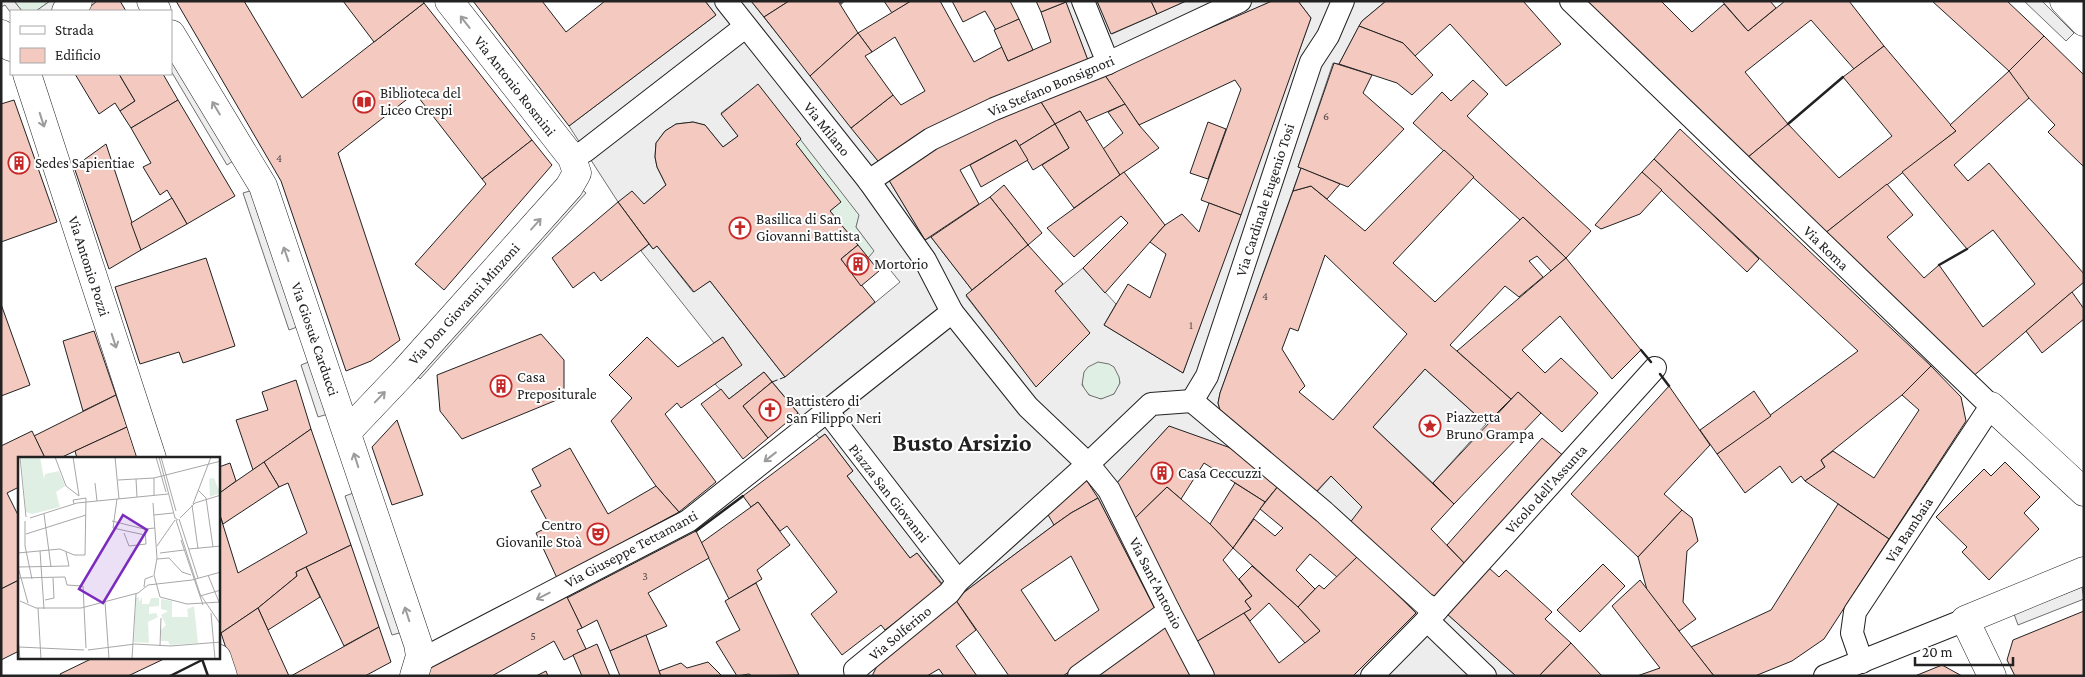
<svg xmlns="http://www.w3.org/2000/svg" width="2085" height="677" viewBox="0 0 2085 677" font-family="'Crimson Pro',serif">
	<rect width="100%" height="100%" fill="#fff"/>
	<!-- green -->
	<g fill="#e0efe3" stroke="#6f6f6f">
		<polygon points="14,1 50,1 36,11 22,11"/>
		<polygon points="801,139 860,215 856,227 875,251 868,258 830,211 840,202 796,144"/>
		<circle cx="1101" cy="380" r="19"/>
	</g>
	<!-- parking -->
	<g fill="#ededed" stroke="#6f6f6f" fill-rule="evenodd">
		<polygon points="1,1 14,1 22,11 11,13 5,5 1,7"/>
		<polygon points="50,1 63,1 50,11 36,11"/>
		<path d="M705,1H751L882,166L1089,63L1065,1H1097L1112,34L1186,1H1272L887,177L925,240L931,237L972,290L966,296L1036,386L1055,291L1083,268L1116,304L1104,325L1183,373L1311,18L1298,1H1386L1362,21L1339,64L1333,63L1298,167L1301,168L1220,393L1218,403L1220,410L1316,493L1331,476L1362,507L1446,613L1516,676H1353L1415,614L1279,485L1169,426L1115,485L1156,611L1098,498L1054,525L955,599L917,553L910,558L847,476L853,471L825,434L819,438L764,372L729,399L715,384L741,365L723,337L714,343L641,251L649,244L653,249L657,246L693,292L710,281L785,377L900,282L886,265L876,268L868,258L874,251L856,227L859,215L758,85L721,113L738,136L723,147L705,125L693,122L676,124L665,131L656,143L655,157L657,167L666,185L644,204L618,202L569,126L716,15ZM1098,362L1109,364L1114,367L1119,377L1120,383L1114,394L1101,399L1089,395L1082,385L1084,372L1088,367Z"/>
		<polygon points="2024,1 2042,1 2074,33 2066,41"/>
		<polygon points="171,50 236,159 227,165 171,71"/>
		<polygon points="577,185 586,193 420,379 412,372"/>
		<polygon points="253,190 300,326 289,330 243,193"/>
		<polygon points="311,361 328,414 318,417 301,365"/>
		<polygon points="1425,369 1486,424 1433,483 1373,427"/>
		<polygon points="356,492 403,632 392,635 345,496"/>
		<polygon points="2082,587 2084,599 2018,625 2014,614"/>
	</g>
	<!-- building -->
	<g fill="#f3c9c0" stroke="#222" fill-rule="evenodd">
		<polygon points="97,1 120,1 126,11 85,11"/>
		<polygon points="176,1 244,1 302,98 424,3 532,140 482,179 415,93 338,153 400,340 371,361 346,371 281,181"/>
		<polygon points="343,1 423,1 424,3 374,42"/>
		<polygon points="473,1 542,1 566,32 605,1 705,1 716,15 569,126"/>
		<polygon points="751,1 789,1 764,17"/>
		<polygon points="789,1 838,1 858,33 810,76 764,17"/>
		<polygon points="884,1 911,1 892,13"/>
		<polygon points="911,1 940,1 974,62 1002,47 1008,61 1051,42 1041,12 1066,2 1089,63 882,166 851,128 893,95 901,105 925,91 895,37 872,52 858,33"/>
		<polygon points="952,1 1010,1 1019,19 996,30 985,11 963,22"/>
		<polygon points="1036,1 1065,1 1066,2 1041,12"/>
		<polygon points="1097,1 1151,1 1157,14 1111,34"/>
		<polygon points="1151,1 1186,1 1157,14"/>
		<polygon points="1272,1 1298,1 1311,18 1241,215 1201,200 1241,89 1235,80 1139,125 1104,74"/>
		<polygon points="1386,1 1523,1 1561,44 1506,86 1450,24 1415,56 1403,43 1359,26 1362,21"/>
		<polygon points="1584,1 1661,1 1692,32 1724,4 1748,31 1785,1 1849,1 1884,46 1854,69 1811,20 1745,72 1788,124 1747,158"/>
		<polygon points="1722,1 1770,1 1776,8 1748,31"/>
		<polygon points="1932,1 2007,1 2044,36 2009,71"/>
		<polygon points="1019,19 1033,50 1008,61 994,30"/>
		<polygon points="1359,26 1403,43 1433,75 1412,95 1397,83 1339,64"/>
		<polygon points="858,33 872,52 865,56 893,95 851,128 810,76"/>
		<polygon points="2044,36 2084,75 2084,167 2048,132 2055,125 2022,91 2009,71"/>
		<polygon points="1884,46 1956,131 1824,234 1747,158 1788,124 1839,178 1892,136 1843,77"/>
		<polygon points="1334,63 1372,75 1363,93 1404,129 1348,187 1298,167"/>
		<polygon points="2009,71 2029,98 1954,165 1968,181 1989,163 2084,274 2084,282 1971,378 1824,234 1887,184 1913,215 1887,237 1924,278 1939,265 1983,327 2035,284 1993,230 1967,249 1902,172 1956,131 1950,125"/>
		<polygon points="75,74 119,74 135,101 120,111 115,103 99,114"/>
		<polygon points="119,74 163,74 178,100 131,128 120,111 135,101"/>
		<polygon points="1104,74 1125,104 1086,121 1080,111 1055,124 1039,99"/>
		<polygon points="1473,80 1488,94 1467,116 1591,231 1566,258 1523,217 1520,220 1413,123 1442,92 1451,101"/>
		<polygon points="758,84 801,139 796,144 841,202 830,211 858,245 841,259 875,302 785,377 710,281 694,292 657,246 653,249 618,202 632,191 644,204 666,185 657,167 655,157 656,143 665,131 676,124 693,122 705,125 723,147 738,136 721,114"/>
		<polygon points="1039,99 1055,124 1019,146 1016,140 960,170 979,204 925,240 887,177 935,142"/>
		<polygon points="14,100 57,222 1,242 1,104"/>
		<polygon points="178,100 235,196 187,224 167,190 160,195 143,167 151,163 131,128"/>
		<polygon points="1125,104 1139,125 1159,148 1120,175 1103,149 1123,133 1108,112"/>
		<polygon points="1080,111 1120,175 1074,208 1042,165 1069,148 1055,124"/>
		<polygon points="1208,122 1226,129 1208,179 1190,173"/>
		<polygon points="1055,124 1069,148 1033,170 1019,146"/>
		<polygon points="1680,129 1931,366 1902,395 1821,460 1825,467 1805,481 1801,476 1792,483 1780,466 1745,493 1717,454 1858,351 1654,159"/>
		<polygon points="532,140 552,165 444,290 415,264 486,184 482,179"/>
		<polygon points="1016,140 1028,160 981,187 970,165"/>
		<polygon points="106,144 141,250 109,269 74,167"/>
		<path d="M1444,150L1474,177L1393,263L1435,302L1523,217L1566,258L1551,271L1537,256L1529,261L1543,277L1519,297L1505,286L1450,345L1511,399L1486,424L1425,369L1373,427L1454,504L1431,529L1469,568L1435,603L1349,524L1362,507L1331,476L1315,493L1220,410L1218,403L1220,393L1293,191L1311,186L1365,231ZM1325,255L1407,334L1333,420L1299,392L1305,386L1282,349L1290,328L1298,331Z"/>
		<polygon points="1654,159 1759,259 1747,272 1642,172"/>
		<polygon points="1301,168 1340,184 1327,199 1311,186 1293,191"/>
		<polygon points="1124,172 1165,225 1105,293 1083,268 1128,223 1121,216 1074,257 1047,228"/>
		<polygon points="1642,172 1662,190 1640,214 1601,229 1595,225"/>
		<polygon points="1004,185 1042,233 1028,245 990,197"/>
		<polygon points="990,197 1028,245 972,290 931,237"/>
		<polygon points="172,198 187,224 141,250 131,223"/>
		<polygon points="618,202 649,244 601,281 594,272 573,288 552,258"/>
		<polygon points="1209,203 1241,215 1183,373 1104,325 1128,284 1150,298 1166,254 1150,242 1165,225 1182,214 1199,232"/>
		<polygon points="858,245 879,271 861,286 841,259"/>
		<polygon points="1028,245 1063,284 1055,291 1090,333 1036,387 966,295"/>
		<polygon points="206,258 235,346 183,363 179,352 140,364 115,287"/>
		<polygon points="1566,258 1641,350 1612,379 1560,316 1522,350 1545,373 1561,358 1598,393 1562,432 1518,392 1511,399 1457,351"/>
		<polygon points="2072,292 2084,309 2084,319 2042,353 2026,331"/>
		<polygon points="1,304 30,385 1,396"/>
		<polygon points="94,331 116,395 83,411 63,341"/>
		<polygon points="541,334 564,360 564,397 462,439 440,411 437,375"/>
		<polygon points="647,337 678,367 723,337 742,365 681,408 677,403 665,414 716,482 679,512 656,486 611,421 632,398 609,375"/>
		<polygon points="1931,366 1961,397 1966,421 1889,539 1805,481 1825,467 1821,460 1833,451 1874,478 1919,410 1902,395"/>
		<polygon points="764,372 772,382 743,406 768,438 743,459 701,404 721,389 729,399"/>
		<polygon points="296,380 311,429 253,470 236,420 268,410 262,392"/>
		<polygon points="772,382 798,413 768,438 743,406"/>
		<polygon points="1669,386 1710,445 1664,494 1682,510 1638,557 1571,494"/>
		<polygon points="1754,391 1771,416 1717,454 1700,430"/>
		<polygon points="1518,392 1541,413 1454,504 1433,483"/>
		<polygon points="116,395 127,427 60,458 45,458 34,436"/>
		<polygon points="397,420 423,495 392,505 372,447"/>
		<polygon points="1169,426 1228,447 1246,457 1279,485 1265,502 1204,463 1181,499 1167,487 1132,521 1115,485"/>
		<polygon points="127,427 137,458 77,458 75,451"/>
		<polygon points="311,429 351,545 296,572 297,576 258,608 221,633 219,627 219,512 238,573 307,533 288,483 279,487 264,462"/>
		<polygon points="32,431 45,458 19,458 19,487 7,493 19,517 19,580 1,589 1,446"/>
		<polygon points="825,434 853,471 847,476 910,558 917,553 943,586 885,630 881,625 842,655 811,614 837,592 787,526 780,531 758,502 751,507 743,496"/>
		<polygon points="1542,438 1565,457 1469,568 1447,545"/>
		<polygon points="570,448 608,514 656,486 679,512 557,578 536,533 550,526 531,491 541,486 532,469"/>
		<polygon points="264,462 279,487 223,524 219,512 219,493"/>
		<polygon points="2005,462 2040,497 2024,513 2039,529 1989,580 1962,552 1967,547 1936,517 1984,469 1991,476"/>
		<polygon points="230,463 236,481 221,492 219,485 219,467"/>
		<polygon points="1085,478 1098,498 1071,513 1054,525 1044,508"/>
		<polygon points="1235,483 1265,502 1233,548 1210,524"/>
		<polygon points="1279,485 1329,527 1327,530 1358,556 1337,577 1310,554 1296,570 1315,589 1298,607 1233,548 1254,519 1275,536 1283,528 1260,509"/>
		<polygon points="1167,487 1210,524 1233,548 1223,560 1252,596 1245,601 1251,609 1196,642 1132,521"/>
		<path d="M1098,498L1156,611L1063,676H1009L955,599L1054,525L1071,513ZM1071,556L1099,610L1055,641L1021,590Z"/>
		<polygon points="758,502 790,545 757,570 762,579 729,599 701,543"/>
		<polygon points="1838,504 1889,539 1824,639 1792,661 1755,676 1714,676 1691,647 1771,610"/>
		<polygon points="1682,510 1692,518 1698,541 1687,551 1683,602 1696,619 1679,631 1647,590 1638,557"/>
		<polygon points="696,531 709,558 648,593 667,626 610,651 597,620 582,628 567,598"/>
		<polygon points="351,545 379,627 344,646 306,567"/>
		<polygon points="1358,556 1416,613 1353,676 1214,676 1196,642 1244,613 1279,663 1320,631 1298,607 1319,585 1324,589"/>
		<polygon points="1603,564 1625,586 1580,632 1557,610"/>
		<polygon points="1252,566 1298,607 1320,631 1305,643 1269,603 1250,621 1244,613 1251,609 1245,601 1252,596 1239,579"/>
		<polygon points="306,567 320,597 268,630 258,608 297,576 296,572"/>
		<polygon points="1489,568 1499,577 1506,570 1552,612 1545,619 1571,643 1539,676 1516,676 1446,613"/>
		<polygon points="19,580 19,651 1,660 1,589"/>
		<polygon points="1640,580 1679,631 1714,676 1637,676 1660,668 1612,606"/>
		<polygon points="756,583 799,675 752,676 749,674 737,676 716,642 740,630 725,601"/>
		<polygon points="565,593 582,628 577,630 586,649 564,660 554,641 492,676 424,676 430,667"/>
		<polygon points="955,599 976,630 956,646 977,676 944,676 939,669 927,676 872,676 878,664"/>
		<polygon points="258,608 289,676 235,676 221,633"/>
		<polygon points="2084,611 2084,676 2015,676 2007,660 2013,640"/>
		<polygon points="379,627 391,662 365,676 291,676"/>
		<polygon points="1166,627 1192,676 1088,676"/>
		<polygon points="646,635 661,676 620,676 610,651"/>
		<polygon points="1571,643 1602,676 1539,676"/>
		<polygon points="597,644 610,676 582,676 573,655"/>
		<polygon points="93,658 166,658 128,676 61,676 60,674"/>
		<polygon points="708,662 722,676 661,676 659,671 681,663 687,668"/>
		<polygon points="1942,665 1962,676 1915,676"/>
		<polygon points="546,671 548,676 536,676"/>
	</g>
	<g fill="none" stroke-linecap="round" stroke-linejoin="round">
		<!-- pedestrian casing -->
		<g stroke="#222" stroke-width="24">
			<g id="pedestrian">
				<polyline points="726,1 869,181 925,260 952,312"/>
				<polyline points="1083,1 1108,63"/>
				<polyline points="1571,1 1991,406 1855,612 1852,633 1862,662"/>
				<polyline points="572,158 585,151 745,27"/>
				<polyline points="869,181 931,139 994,109 1108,63 1240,1"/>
				<polyline points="1192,401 1207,376 1311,62 1328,36 1343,1"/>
				<polyline points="1192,401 1324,512 1425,604 1437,610"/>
				<polyline points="958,581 1088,464 1151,404 1192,401"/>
				<polyline points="1427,620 1485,676"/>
				<polyline points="419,661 688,521 827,411"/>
				<polyline points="856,676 855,670 949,593 958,581 827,411 952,312 1028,407 1088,464 1109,490 1169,611 1203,676"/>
				<polyline points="1079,676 1169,611"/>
				<polyline points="1372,676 1437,610 1655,368"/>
				<polyline points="1825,676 1965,620"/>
			</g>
		</g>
		<!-- minor casing -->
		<g stroke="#222" stroke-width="29">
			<g id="minor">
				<polyline points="151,1 157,11"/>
				<polyline points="2064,1 2084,22"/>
				<polyline points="66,11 78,1"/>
				<polyline points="1,34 11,47"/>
				<polyline points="171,34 263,186 418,644 420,656 414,676"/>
				<polyline points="27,74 152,458"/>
				<polyline points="1991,406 2084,492"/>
				<polyline points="347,432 403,373 569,187 577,173 572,158 449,1"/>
				<polyline points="217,658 223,676"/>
				<polyline points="1992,676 1965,620 2084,571"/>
			</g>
		</g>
		<!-- path -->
		<polyline stroke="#646464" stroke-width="3" stroke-dasharray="4 2.5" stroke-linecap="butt" points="840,4 843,1"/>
		<!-- pedestrian -->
		<use href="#pedestrian" stroke="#fff" stroke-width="22"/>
		<!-- minor -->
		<use href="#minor" stroke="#fff" stroke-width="28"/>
		<!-- fence -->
		<polyline stroke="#222" stroke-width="1" stroke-dasharray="6 2.5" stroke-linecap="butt" points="772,382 785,377"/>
		<!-- wall -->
		<g stroke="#222" stroke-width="2.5">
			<polyline points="1788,124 1843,77"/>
			<polyline points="1939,265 1967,249"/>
			<polyline points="1641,350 1651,362"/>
			<polyline points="1660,374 1669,386"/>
			<polyline points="696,531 743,496"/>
			<polyline points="202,659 208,676"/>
			<polyline points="170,676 202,660"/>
		</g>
	</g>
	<!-- one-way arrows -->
	<defs><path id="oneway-shaft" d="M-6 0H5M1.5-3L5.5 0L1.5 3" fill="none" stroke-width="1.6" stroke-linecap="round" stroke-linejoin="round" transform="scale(1.25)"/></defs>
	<g stroke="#9c9c9c">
		<use href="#oneway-shaft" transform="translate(465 22) rotate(-128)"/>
		<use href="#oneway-shaft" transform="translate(216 108) rotate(-121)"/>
		<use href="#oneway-shaft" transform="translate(42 120) rotate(72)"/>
		<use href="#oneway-shaft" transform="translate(536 224) rotate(-48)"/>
		<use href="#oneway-shaft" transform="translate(286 254) rotate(-109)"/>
		<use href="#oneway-shaft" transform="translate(114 341) rotate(72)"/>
		<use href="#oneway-shaft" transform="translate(380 397) rotate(-46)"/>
		<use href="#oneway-shaft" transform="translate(770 457) rotate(142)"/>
		<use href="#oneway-shaft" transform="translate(356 460) rotate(-108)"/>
		<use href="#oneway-shaft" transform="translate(543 596) rotate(153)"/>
		<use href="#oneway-shaft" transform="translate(407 614) rotate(-108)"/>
	</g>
	<!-- icons -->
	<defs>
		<g id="library-ring" transform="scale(1.125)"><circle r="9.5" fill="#fff" stroke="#c62828" stroke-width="1.5"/><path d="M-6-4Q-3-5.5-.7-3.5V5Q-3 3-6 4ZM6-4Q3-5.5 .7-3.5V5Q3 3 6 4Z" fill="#c62828"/></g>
		<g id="building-ring" transform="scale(1.125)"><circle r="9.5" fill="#fff" stroke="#c62828" stroke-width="1.5"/><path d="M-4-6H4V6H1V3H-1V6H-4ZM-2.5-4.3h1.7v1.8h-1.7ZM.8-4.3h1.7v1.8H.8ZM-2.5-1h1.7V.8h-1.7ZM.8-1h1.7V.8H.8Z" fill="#c62828"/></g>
		<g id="church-ring" transform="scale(1.125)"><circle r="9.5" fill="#fff" stroke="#c62828" stroke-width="1.5"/><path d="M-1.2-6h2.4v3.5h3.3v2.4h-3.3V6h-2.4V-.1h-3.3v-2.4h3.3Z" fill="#c62828"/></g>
		<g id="sight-ring" transform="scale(1.125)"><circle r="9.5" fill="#fff" stroke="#c62828" stroke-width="1.5"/><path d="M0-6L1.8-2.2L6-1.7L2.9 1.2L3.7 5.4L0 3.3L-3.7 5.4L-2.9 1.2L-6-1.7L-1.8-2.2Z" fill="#c62828"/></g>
		<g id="theatre-ring" transform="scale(1.125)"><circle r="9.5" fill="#fff" stroke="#c62828" stroke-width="1.5"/><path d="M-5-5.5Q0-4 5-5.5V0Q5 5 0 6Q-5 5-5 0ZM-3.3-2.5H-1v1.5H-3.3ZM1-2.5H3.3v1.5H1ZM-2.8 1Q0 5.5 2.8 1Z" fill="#c62828"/></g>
	</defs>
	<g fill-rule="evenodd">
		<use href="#library-ring" x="364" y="102"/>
		<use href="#building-ring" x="19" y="163"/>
		<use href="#church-ring" x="740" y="228"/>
		<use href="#building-ring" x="858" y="264"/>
		<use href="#building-ring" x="501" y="386"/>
		<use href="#church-ring" x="770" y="410"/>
		<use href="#sight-ring" x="1430" y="426"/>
		<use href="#building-ring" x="1162" y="473"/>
		<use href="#theatre-ring" x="598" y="534"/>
	</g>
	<g text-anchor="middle" stroke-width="4" stroke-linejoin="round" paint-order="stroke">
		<!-- number labels -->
		<g font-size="12" fill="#564c4a">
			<text x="1326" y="120">6</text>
			<text x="279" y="162">4</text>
			<text x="1265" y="300">4</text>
			<text x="1191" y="329">1</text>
			<text x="645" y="580">3</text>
			<text x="533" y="640">5</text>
		</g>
		<!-- street labels -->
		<g font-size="15" fill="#222" stroke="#fff">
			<text transform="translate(515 86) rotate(52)" y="5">Via Antonio Rosmini</text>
			<text transform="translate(1051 86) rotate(-23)" y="5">Via Stefano Bonsignori</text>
			<text transform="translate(827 129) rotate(51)" y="5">Via Milano</text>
			<text transform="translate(1265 200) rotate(-72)" y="5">Via Cardinale Eugenio Tosi</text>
			<text transform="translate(1826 248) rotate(44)" y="5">Via Roma</text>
			<text transform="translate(89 266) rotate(72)" y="5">Via Antonio Pozzi</text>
			<text transform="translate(464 304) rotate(-48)" y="5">Via Don Giovanni Minzoni</text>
			<text transform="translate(315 339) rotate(71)" y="5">Via Giosuè Carducci</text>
			<text transform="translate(1546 489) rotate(-48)" y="5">Vicolo dell'Assunta</text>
			<text transform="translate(889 493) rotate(52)" y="5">Piazza San Giovanni</text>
			<text transform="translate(1909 530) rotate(-57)" y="5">Via Bambaia</text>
			<text transform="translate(631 549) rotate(-28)" y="5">Via Giuseppe Tettamanti</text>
			<text transform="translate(1156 583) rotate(63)" y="5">Via Sant'Antonio</text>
			<text transform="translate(900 633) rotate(-40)" y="5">Via Solferino</text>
		</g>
		<!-- poi labels -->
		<g font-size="15" fill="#222" stroke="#fff" text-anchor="start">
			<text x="380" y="98">Biblioteca del<tspan x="380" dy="17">Liceo Crespi</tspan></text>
			<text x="35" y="168">Sedes Sapientiae</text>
			<text x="756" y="224">Basilica di San<tspan x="756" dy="17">Giovanni Battista</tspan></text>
			<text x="874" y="269">Mortorio</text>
			<text x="517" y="382">Casa<tspan x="517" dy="17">Prepositurale</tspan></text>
			<text x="786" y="406">Battistero di<tspan x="786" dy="17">San Filippo Neri</tspan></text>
			<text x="1446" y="422">Piazzetta<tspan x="1446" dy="17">Bruno Grampa</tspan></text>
			<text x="1178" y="478">Casa Ceccuzzi</text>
			<text x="582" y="530" text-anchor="end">Centro<tspan x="582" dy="17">Giovanile Stoà</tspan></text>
		</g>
		<!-- town labels -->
		<g font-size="25" font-weight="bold" fill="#222" stroke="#fff">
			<text x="962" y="451">Busto Arsizio</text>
		</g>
	</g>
	<!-- overview -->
	<g transform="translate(18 457)">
		<rect width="202" height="202" fill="#fff"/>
		<path d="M3,0H22L26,22L27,17L41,14L47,29L38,35L42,50L14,57L8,55ZM196,21L202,36L192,40L191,22ZM121,140V145L124,140V147H131L133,141H141V149L131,150V157L138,156L140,160L130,165L131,186L116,185L118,141ZM143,142L154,144V160H170L169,148L170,152L176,149L180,186L152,188L150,184H143V173L148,168L143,158L150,154L143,152Z" fill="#e0efe3"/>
		<path fill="none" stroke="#a7a7a7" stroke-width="1" d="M2,0L8,60M37,0L48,29L61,39M55,0L61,39M97,0L101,42M138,0L148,35M141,0L157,61L160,63M143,0L158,54M136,21V38M118,22L119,40M100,23L136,21L203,4M77,26L79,44M180,33L188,41L195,90M99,42L95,71L127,78M135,46L139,101L136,118L142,140L169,147L203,145M175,47L193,0M174,48L180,92M26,57L33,110M136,58L155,56M12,61L59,46L150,37M162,61L177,46L203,38M161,62L180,121M158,63L182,137L203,168M7,64V89L14,122M94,64L126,72L137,71M106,76L111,89L128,87L127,72M8,77L68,58M163,83L185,148M139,89L157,63M171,92L203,89M22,94L26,152M0,96L42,92L56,98H67L68,41L55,43L56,47M142,96L166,93M139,102L151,101L164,115L173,118M0,110L51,109L48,95M0,110L10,146M190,118L201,145M0,121L47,120L49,128L65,129L68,191M126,130L127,122L135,119M182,139L203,133M27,143L36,141L35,121M2,144L18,151H63L120,136L130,128L174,123L203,115M87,145L91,202M20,151L23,202M193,156L197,202M0,181L2,202M142,189L143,161M1,190L66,193M70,193L117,187L153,189L203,185M114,202L118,137"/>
		<path fill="#7b2cbf" fill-opacity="0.15" stroke="#7b2cbf" stroke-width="2.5" d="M105,58L129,73L85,146L61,132Z"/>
		<rect width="202" height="202" fill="none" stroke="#222" stroke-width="2.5"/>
	</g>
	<!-- border -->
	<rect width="2085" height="677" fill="none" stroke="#222222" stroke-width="5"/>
	<!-- legend -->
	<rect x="10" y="10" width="162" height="65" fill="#ffffff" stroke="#a7a7a7"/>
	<rect x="20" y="26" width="25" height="8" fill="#ffffff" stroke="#a7a7a7"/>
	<text x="55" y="35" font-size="15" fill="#222222">Strada</text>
	<rect x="20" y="48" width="25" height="15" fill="#f3c9c0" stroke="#a7a7a7"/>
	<text x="55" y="60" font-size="15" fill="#222222">Edificio</text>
	<!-- scale -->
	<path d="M1915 657v8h98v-8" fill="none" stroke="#222222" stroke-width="2.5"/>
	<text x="1922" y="657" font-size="15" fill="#222222" stroke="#ffffff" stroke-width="4" paint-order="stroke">20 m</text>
</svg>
